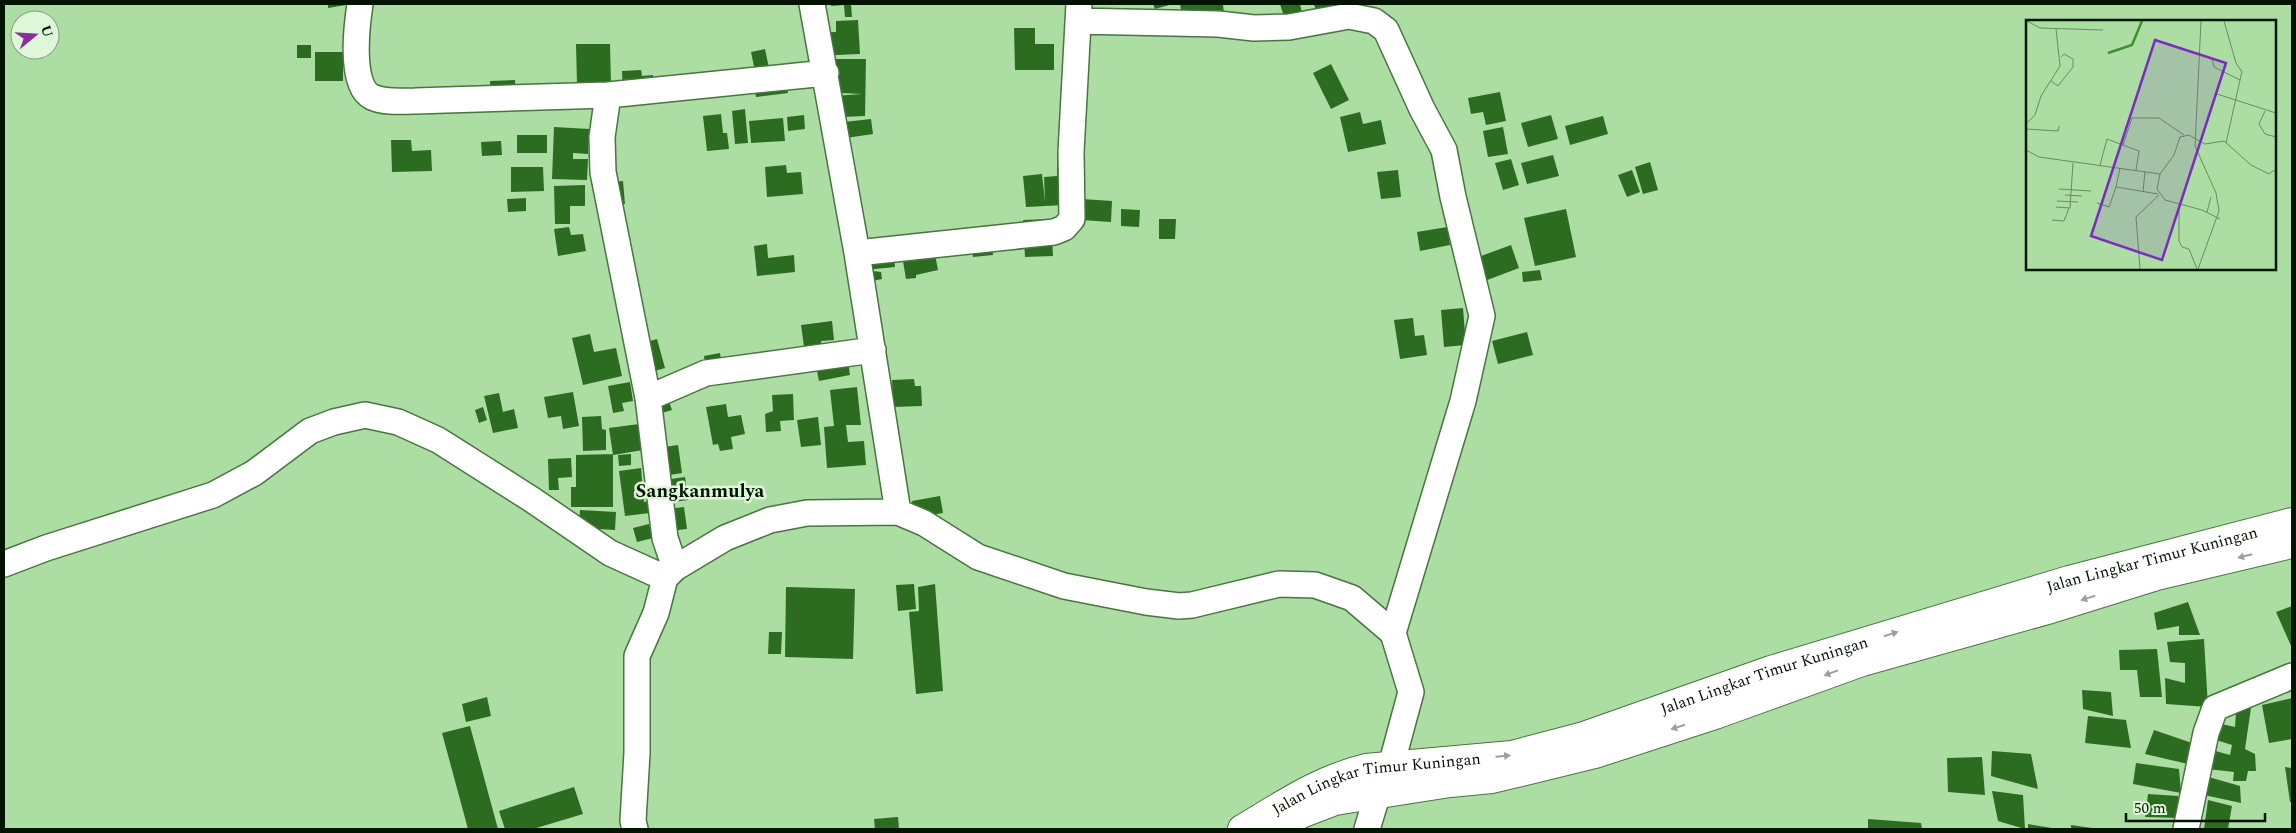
<svg xmlns="http://www.w3.org/2000/svg" width="2296" height="833" viewBox="0 0 2296 833" font-family="Spectral,serif">
	<style>
		.building { fill: #2c6c20 }
		.lines { fill: none; stroke-linecap: round; stroke-linejoin: round }
		.minor-casing { stroke: #487540; stroke-width: 28 }
		.major-casing { stroke: #487540; stroke-width: 30 }
		.minor { stroke: #fff; stroke-width: 25 }
		.major { stroke: #fff; stroke-width: 28 }
		.oneway { fill: #9aa19a }
		.labels { text-anchor: middle; stroke-width: 5; stroke-linejoin: round; paint-order: stroke }
		.street-label { font-size: 16px; fill: #031302; stroke: #def7d9 }
		.quarter-label { font-size: 19px; font-weight: bold; fill: #031302; stroke: #def7d9 }
		.inset-river { fill: none; stroke: #3d922e; stroke-width: 2.5 }
		.inset-road { fill: none; stroke: #688c63; stroke-width: 1 }
		.view { fill: #7b2cbf; fill-opacity: 0.15; stroke: #7b2cbf; stroke-width: 2.5 }
		.inset-edge { fill: none; stroke: #031302; stroke-width: 2.5 }
	</style>
	<rect width="100%" height="100%" fill="#acdda3"/>
	<!-- building -->
	<path class="building" d="M328,4H346V5L328,8Z
		M831,4H851L852,17H845L844,5L831,6Z
		M1153,4H1173L1155,9Z
		M1180,4H1223L1224,14L1183,20Z
		M1280,4H1300L1302,13L1285,20Z
		M1314,4H1340L1342,12L1318,18Z
		M858,20L860,54L814,56L813,33L836,32V21Z
		M1014,28H1035V44H1054V70H1015Z
		M576,44H610L611,84H577Z
		M297,45H311V58H297Z
		M765,49L770,73L756,76L751,52Z
		M315,52H343V81H315Z
		M819,59H866L865,116L842,117L833,96L862,94L819,92Z
		M1331,64L1349,100L1331,109L1313,73Z
		M641,70L642,76L653,75L654,89L623,91L622,71Z
		M515,80L516,94L491,96L490,81Z
		M786,80L788,93L756,97L754,85Z
		M1500,92L1506,121L1486,125L1483,112L1471,114L1468,98Z
		M745,109L748,143L735,144L732,111Z
		M1360,112L1363,124L1381,120L1386,144L1348,152L1340,117Z
		M721,114L723,133H727L729,149L707,151L703,116Z
		M804,115L805,129L788,131L787,117Z
		M1551,115L1558,139L1528,147L1521,123Z
		M1603,116L1608,134L1570,145L1565,126Z
		M783,118L785,141L751,143L749,121Z
		M871,119L873,134L846,138L844,122Z
		M554,127L589,129L588,154L573,153V159H588L587,180L552,179Z
		M1503,127L1508,154L1488,157L1483,131Z
		M517,135H547V153H517Z
		M391,140H411L412,151L431,150L432,171L392,172Z
		M501,141L502,155L482,156L481,142Z
		M1057,151H1065V205L1026,207L1023,176L1042,174L1045,202L1044,177L1057,176Z
		M1553,155L1559,176L1527,184L1521,163Z
		M1511,159L1519,185L1503,190L1495,163Z
		M1650,162L1658,190L1643,194L1635,167Z
		M786,165L787,173L801,172L803,194L767,197L765,167Z
		M511,167H543L544,191L511,192Z
		M1398,170L1401,197L1381,199L1377,172Z
		M1632,170L1640,192L1627,197L1618,175Z
		M623,181L625,204L611,205L609,182Z
		M585,185V206H570V224H555L554,186Z
		M526,198V211L508,212L507,199Z
		M1082,199L1112,201L1111,222L1081,220Z
		M1121,209L1140,210L1139,227L1121,226Z
		M1566,209L1576,257L1535,266L1524,218Z
		M1051,219L1053,256L1025,257L1023,220Z
		M1159,219H1176L1175,239H1159Z
		M990,225L993,255L973,257L969,228Z
		M569,227L571,235L583,234L586,251L558,256L554,229Z
		M1447,227L1450,245L1420,251L1417,232Z
		M767,244L768,258L794,255L795,272L757,276L754,246Z
		M1511,245L1519,268L1482,282L1473,259Z
		M934,249L938,270L916,275V278L906,279L902,255Z
		M894,253L895,267L865,270L864,256Z
		M865,270L881,272L882,279L867,282Z
		M1540,270L1542,280L1523,282L1522,272Z
		M1463,308L1466,345L1444,347L1441,310Z
		M1413,318L1415,336L1424,335L1427,355L1400,359L1394,320Z
		M832,321L834,340L821,341L823,352L805,354L801,325Z
		M1527,332L1533,355L1498,364L1492,341Z
		M590,334L594,352L616,348L622,376L583,385L572,338Z
		M657,339L665,368L648,373L640,344Z
		M720,353L722,366L706,370L704,356Z
		M847,355L850,375L819,381L815,361Z
		M914,379L915,386H921L922,406L893,407L892,380Z
		M630,382L633,401L622,403L624,411L613,413L608,386Z
		M857,387L861,425H846L848,442L864,441L866,465L827,468L824,427L834,426L830,390Z
		M573,392L579,426L563,429L561,416L548,418L544,397Z
		M499,393L503,412L514,409L518,428L493,433L484,396Z
		M793,394L794,420L780,421L781,431L766,432L765,414L773,411L772,395Z
		M667,396L672,410L655,415Z
		M726,404L728,417L741,415L745,434L731,437L733,449L720,451L718,444L713,445L706,407Z
		M483,407L487,420L479,423L475,410Z
		M601,416L602,429L606,430V450L583,451L582,417Z
		M818,417L821,445L801,447L797,420Z
		M639,424L643,450L613,455L609,428Z
		M678,445L682,473L663,476L658,448Z
		M613,454V507H571V487H576V455Z
		M631,454V465L619,466L618,455Z
		M571,458L572,477L558,478L559,490H549L548,459Z
		M641,468L644,502L649,501L650,513L625,516L619,471Z
		M685,477L688,500L666,503L664,480Z
		M940,496L943,513L915,518L912,501Z
		M684,507L687,529L669,531L668,509Z
		M580,510L616,512L615,530L579,528Z
		M649,524L653,538L637,542L633,528Z
		M914,584L916,609L898,611L896,585Z
		M935,584L943,691L916,694L909,612L919,611L918,587Z
		M786,587L855,589L853,659L785,657Z
		M2188,602L2200,635H2179V626L2157,630L2154,613Z
		M2292,606V648L2276,612Z
		M769,632H782L781,654H768Z
		M2204,639L2208,707L2166,704L2165,678L2185,683V663L2170,662L2167,642Z
		M2157,649L2162,697H2140L2137,670H2120L2119,650Z
		M2082,690L2111,692L2113,716L2083,709Z
		M487,697L491,716L466,722L462,704Z
		M2292,698V739L2269,743L2262,705Z
		M2237,699L2252,701L2245,749L2255,754L2256,771H2248L2246,781H2233L2234,772L2207,769L2208,749L2230,755L2232,745L2213,739L2217,723L2235,727Z
		M2088,716L2126,720L2131,748L2085,743Z
		M470,726L498,829H468L442,733Z
		M2154,730L2192,743L2188,764L2145,754Z
		M1992,751L2031,754L2038,789L1991,776Z
		M1982,757L1985,795L1948,792L1947,758Z
		M2136,763L2179,769L2181,793L2133,784Z
		M2285,767L2292,768V802H2290Z
		M2205,776L2240,786L2241,803L2204,795Z
		M574,787L583,814L533,829H505L499,811Z
		M1992,791L2023,795L2025,829L1998,821Z
		M2148,794L2178,796L2181,818L2145,817Z
		M2208,800L2232,806L2228,829H2204Z
		M898,817L899,829H875L874,819Z
		M1868,819L1921,823L1922,829H1868Z
		M2028,824L2052,828V829H2028Z
		M2071,825L2092,828V829H2071Z"/>
	<g class="lines">
		<!-- minor casing -->
		<g class="minor-casing">
			<path id="minor" d="M360,4C357,24 349,86 372,97C385,103 402,101 415,101L608,95
				M812,4L857,253L898,512L924,523L978,557L1064,586L1146,602L1179,606L1192,605L1279,584L1315,585L1352,598L1393,633L1411,692L1391,766L1378,793L1367,829
				M1078,21L1218,24L1254,28L1289,27L1349,16L1374,21L1386,30L1422,109L1444,150L1453,197L1482,316L1463,401L1393,633
				M857,253L1054,232L1064,228L1072,219L1071,152L1079,4
				M648,398L706,373L873,350
				M4,564L46,548L213,495L254,473L310,431L334,422L365,415L398,422L438,440L531,499L610,553L665,578
				M675,568L665,538L648,398L603,172L602,137L608,95L826,73
				M635,829L633,821L637,753V656L656,613L665,578L675,568L725,538L770,520L807,513L898,512
				M2186,829L2206,733L2215,708L2292,676"/>
		</g>
		<!-- major casing -->
		<g class="major-casing">
			<g id="major">
				<path d="M1276,828L1301,814L1335,801L1450,783L1492,779L1595,754L1715,715L1862,662L2051,609L2157,576L2292,544"/>
				<path id="s1" d="M1242,829C1284,804 1318,780 1366,768L1512,755L1584,736L1771,670L2069,580L2292,522"/>
			</g>
		</g>
		<!-- minor -->
		<use href="#minor" class="minor"/>
		<!-- major -->
		<use href="#major" class="major"/>
	</g>
	<!-- one-way arrows -->
	<defs><path id="oneway-solid" d="M-6-.8H1V-3.2L6.5 0L1 3.2V.8H-6Z" transform="scale(1.25)"/></defs>
	<g class="oneway">
		<use href="#oneway-solid" transform="translate(2245 556) rotate(166)"/>
		<use href="#oneway-solid" transform="translate(2088 598) rotate(163)"/>
		<use href="#oneway-solid" transform="translate(1891 634) rotate(-17)"/>
		<use href="#oneway-solid" transform="translate(1831 673) rotate(160)"/>
		<use href="#oneway-solid" transform="translate(1678 727) rotate(162)"/>
		<use href="#oneway-solid" transform="translate(1503 756) rotate(-5)"/>
	</g>
	<g class="labels">
		<!-- street labels -->
		<g class="street-label">
			<text dy="6" stroke="none"><textPath href="#s1" startOffset="955">Jalan Lingkar Timur Kuningan</textPath></text>
			<text dy="6" stroke="none"><textPath href="#s1" startOffset="550">Jalan Lingkar Timur Kuningan</textPath></text>
			<text dy="6" stroke="none"><textPath href="#s1" startOffset="145">Jalan Lingkar Timur Kuningan</textPath></text>
		</g>
		<!-- quarter labels -->
		<g class="quarter-label">
			<text x="700" y="497">Sangkanmulya</text>
		</g>
	</g>
	<!-- overview -->
	<g transform="translate(2026 20)">
		<rect width="250" height="250" fill="#acdda3"/>
		<path class="inset-river" d="M82,33L106,25L116,1"/>
		<path class="inset-road" d="M1,1L14,8L77,10M198,1L210,43L216,52L214,60M186,38L188,47L214,60L200,123M25,61L32,66L47,47V39L38,34L35,37M191,74L250,93M239,91L233,104L239,114L250,117M0,104L9,95L15,76L34,46L30,9M0,109L32,111L33,106M97,125L106,98H133L158,115M0,130L13,137L134,154L148,135L154,117L163,115L179,124L198,121L225,145L243,154L250,149M74,145L81,119L113,131L110,150M94,148L90,167L132,174M134,154L131,169L139,180L176,190L194,199M33,169L65,171M117,172L119,151M39,175L56,176M31,181L52,182M71,183L83,187L90,167M153,185V221L156,227L163,229L171,249M30,187L44,188L47,143M181,192L185,177M26,200L38,201L43,188M114,249L110,197L133,175M172,249L193,191L190,173L169,126L175,1"/>
		<path class="view" d="M129,20L200,43L136,240L65,216Z"/>
		<rect width="250" height="250" class="inset-edge"/>
	</g>
	<!-- border -->
	<rect width="2296" height="833" fill="none" stroke="#031302" stroke-width="10"/>
	<!-- north arrow -->
	<g transform="translate(35 35) rotate(72)"><circle r="24" fill="#def7d9" stroke="#869c83"/>
	<path d="M0-4L9 19L0 12L-9 19Z" fill="#8a2f9b"/>
	<text y="-8" font-size="14" font-weight="bold" text-anchor="middle" fill="#031302">U</text>
	</g>
	<!-- scale -->
	<path d="M2126 813v8h139v-8" fill="none" stroke="#031302" stroke-width="2.5"/>
	<text x="2134" y="813" font-size="15" fill="#031302" stroke="#def7d9" stroke-width="4" paint-order="stroke">50 m</text>
</svg>
